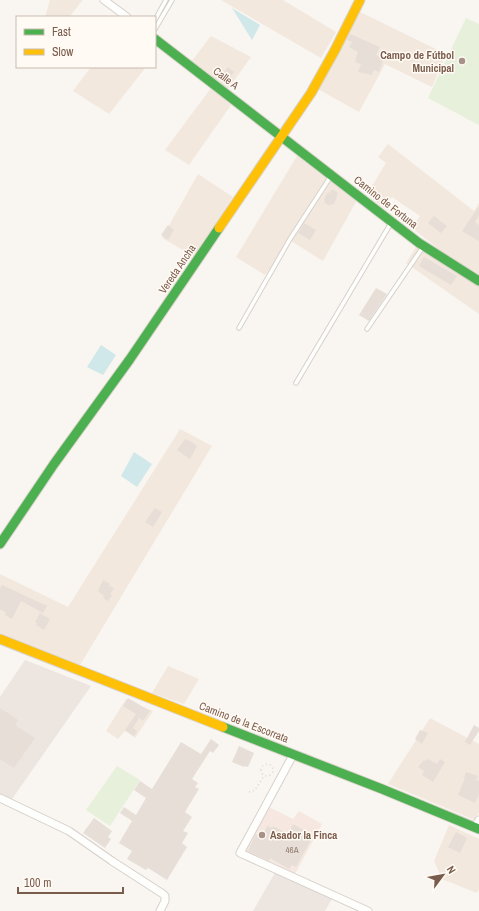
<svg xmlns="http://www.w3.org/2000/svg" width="479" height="911" viewBox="0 0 479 911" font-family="'Archivo Narrow',sans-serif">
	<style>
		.residential { fill: #f2e8de }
		.commercial { fill: #f6e8e1 }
		.industrial { fill: #ede5e0 }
		.green { fill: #e7f0db }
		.water { fill: #d0e8ea }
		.building { fill: #e6ded7 }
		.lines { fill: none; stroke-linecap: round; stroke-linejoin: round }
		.lane-casing { stroke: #d7d1cb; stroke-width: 5.5 }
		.street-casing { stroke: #d7d1cb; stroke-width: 9 }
		.fast-casing { stroke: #d9d2cb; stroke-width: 11 }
		.slow-casing { stroke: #d9d2cb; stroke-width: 11 }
		.path { stroke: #dcd5d0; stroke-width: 1.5; stroke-dasharray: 1 3; stroke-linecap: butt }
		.lane { stroke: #fefefd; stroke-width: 3.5 }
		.street { stroke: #fefefd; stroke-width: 7 }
		.fast { stroke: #4caf50; stroke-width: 9 }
		.slow { stroke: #ffc107; stroke-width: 9 }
		.poi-dot { fill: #a69286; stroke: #fffaf3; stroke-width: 1.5 }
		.labels { text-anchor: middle; stroke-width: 3; stroke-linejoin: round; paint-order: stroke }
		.number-label { font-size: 9px; fill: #977e72 }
		.poi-label { font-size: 11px; font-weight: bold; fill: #7a5c4d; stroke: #fffaf3; text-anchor: end }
		.street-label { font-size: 11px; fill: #7a5c4d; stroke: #fffaf3 }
	</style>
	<rect width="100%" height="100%" fill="#f9f5f0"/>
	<!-- residential -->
	<path class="residential" d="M50,0H83L69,17H45Z
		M221,0H283L336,32L321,58Z
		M360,12L446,54L432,87L385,64L359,112L318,89Z
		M211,36L251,57L228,89L191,62Z
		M91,67H146L109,114L73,91Z
		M211,88L231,105L189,165L165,150Z
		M388,144L474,211L479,203V274L444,253L412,228L420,216L392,197L384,208L367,194L386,163L378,157Z
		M297,156L357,200L323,261L291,241L265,275L236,257Z
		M198,174L233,197L195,257L162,238Z
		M417,246L479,284V314L406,263Z
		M180,429L212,446L80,665L0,634V574L68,607Z
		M168,666L199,679L184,704L152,693Z
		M126,699L153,711L135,738L125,731L118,739L106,731Z
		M430,718L479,744V812L475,820L388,784Z
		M449,825L479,839V889L477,893L442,879L434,861Z"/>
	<!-- commercial -->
	<path class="commercial" d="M269,807L293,819L299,811L322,824L295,874L272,862L269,863L245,852Z"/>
	<!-- industrial -->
	<path class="industrial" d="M25,660L91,686L12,799L0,794V697Z
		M276,871L333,897L325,911H253Z"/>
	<!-- green -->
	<path class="green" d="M466,18L479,24V125L428,98Z
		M117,766L140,780L110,826L86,810Z"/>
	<!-- water -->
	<path class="water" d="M232,8L260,25L252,40Z
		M101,345L116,355L103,375L87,367Z
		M134,452L152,464L137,487L121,476Z"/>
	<!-- building -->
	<path class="building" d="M350,34L380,47L376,55L384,58L379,72L374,70L372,75L358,72L361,64L355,62L358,52L349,47L352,42L347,40Z
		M228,67L234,72L227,82L220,77Z
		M332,189L338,193L336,197L337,198L333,205L331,204L330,206L324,202L325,200L324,199L328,192L330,193Z
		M479,206V215L475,222L479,225V241L462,231Z
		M434,216L447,226L441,233L428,223Z
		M304,223L316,230L310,240L298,233Z
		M168,225L174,230L168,240L161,235Z
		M424,257L457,276L451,285L419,266Z
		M376,288L387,294L369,321L359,315Z
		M185,439L188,441L189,440L197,446L190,459L177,450Z
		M155,508L162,512L153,527L145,522Z
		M103,580L110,584L109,586L114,588L110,594L112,595L108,601L103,598L104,596L98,591Z
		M2,585L47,606L43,613L21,601L12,619L5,615L6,612L0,609V588Z
		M40,613L50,619L44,630L36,625L37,623L35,622Z
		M128,698L150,711L143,721L139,718L133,728L137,731L134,736L125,730L136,714L123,706Z
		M0,708L18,720L15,725L35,738L14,768L0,759Z
		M474,725L479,728V731L470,745L465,742Z
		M420,730L428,733L422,744L415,739Z
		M211,739L219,745L213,753L210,751L192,779L198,783L195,787L199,789L185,812L192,817L183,831L188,833L182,843L187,847L167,880L148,868L146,870L127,859L132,851L119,843L132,821L120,813L124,807L136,815L146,798L134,790L140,781L152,789L181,742L201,754Z
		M239,746L254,753L248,767L245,766L244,767L232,762Z
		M428,759L437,764L440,759L445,762L433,782L422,775L424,771L418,767L424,760L426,761Z
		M466,772L478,776L476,780L479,781V794L475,803L458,795L465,778H464Z
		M94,818L112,831L108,837L111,839L105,848L83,833Z
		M293,824L309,833L307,837L311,840L296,867L292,865L289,869L270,858L269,861L248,851L256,834L259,835L261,831L264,833L267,826L272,828L273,826L288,834Z
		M456,832L467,838L460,853L448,847Z"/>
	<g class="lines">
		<!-- lane casing -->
		<g class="lane-casing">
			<path id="lane" d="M155,20L166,0
				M155,29L172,0
				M239,328L290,239L331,176
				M367,329L423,247
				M296,383L391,223"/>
		</g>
		<!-- street casing -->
		<g class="street-casing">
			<path id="street" d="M104,0L127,17
				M293,755L240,853L368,911
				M0,798L69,831L112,861L163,894L165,896V901L160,911
				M475,827L479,820"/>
		</g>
		<!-- fast casing -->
		<g class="fast-casing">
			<path id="fast" d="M155,39L419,243L479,281
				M0,544L54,464L130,359L219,228
				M223,727L382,789L479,829"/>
		</g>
		<!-- slow casing -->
		<g class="slow-casing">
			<path id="slow" d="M219,228L311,93L335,50L360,0
				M0,639L223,727"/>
		</g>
		<!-- path -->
		<path class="path" d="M261 770a6 6 0 1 1 12 0a6 6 0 1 1-12 0Z
			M249,792L255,790L264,776"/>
		<!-- lane -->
		<use href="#lane" class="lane"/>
		<!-- street -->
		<use href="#street" class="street"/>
		<!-- fast -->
		<use href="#fast" class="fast"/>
		<!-- slow -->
		<use href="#slow" class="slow"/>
	</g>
	<!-- markers -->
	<g class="poi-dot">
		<circle cx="462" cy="61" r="4"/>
		<circle cx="262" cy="835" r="4"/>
	</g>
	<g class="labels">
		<!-- number labels -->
		<g class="number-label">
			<text x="292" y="853">46A</text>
		</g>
		<!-- poi labels -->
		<g class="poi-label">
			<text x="454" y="59">Campo de Fútbol<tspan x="454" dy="13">Municipal</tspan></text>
			<text x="270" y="839" text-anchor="start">Asador la Finca</text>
		</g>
		<!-- street labels -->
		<g class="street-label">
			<text transform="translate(226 78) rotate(37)" y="4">Calle A</text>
			<text transform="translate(386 202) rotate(38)" y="4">Camino de Fortuna</text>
			<text transform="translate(177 269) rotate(-56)" y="4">Vereda Ancha</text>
			<text transform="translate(244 722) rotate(21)" y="4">Camino de la Escorrata</text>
		</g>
	</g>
	<!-- legend -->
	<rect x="16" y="16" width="140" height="52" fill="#fffaf3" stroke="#cabbb1"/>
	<rect x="24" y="29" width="20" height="6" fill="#4caf50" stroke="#cabbb1"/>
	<text x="52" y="36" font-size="12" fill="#7a5c4d">Fast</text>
	<rect x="24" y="49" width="20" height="6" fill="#ffc107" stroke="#cabbb1"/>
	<text x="52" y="56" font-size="12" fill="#7a5c4d">Slow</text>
	<!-- north arrow -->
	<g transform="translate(443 875) rotate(58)" stroke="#fffaf3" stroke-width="3" paint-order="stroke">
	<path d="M0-3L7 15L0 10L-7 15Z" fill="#7a5c4d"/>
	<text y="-6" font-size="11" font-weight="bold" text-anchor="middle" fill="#7a5c4d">N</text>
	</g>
	<!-- scale -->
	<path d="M18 887v6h105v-6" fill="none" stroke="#7a5c4d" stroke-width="2"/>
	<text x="24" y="887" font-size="12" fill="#7a5c4d" stroke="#fffaf3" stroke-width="3" paint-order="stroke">100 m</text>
</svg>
